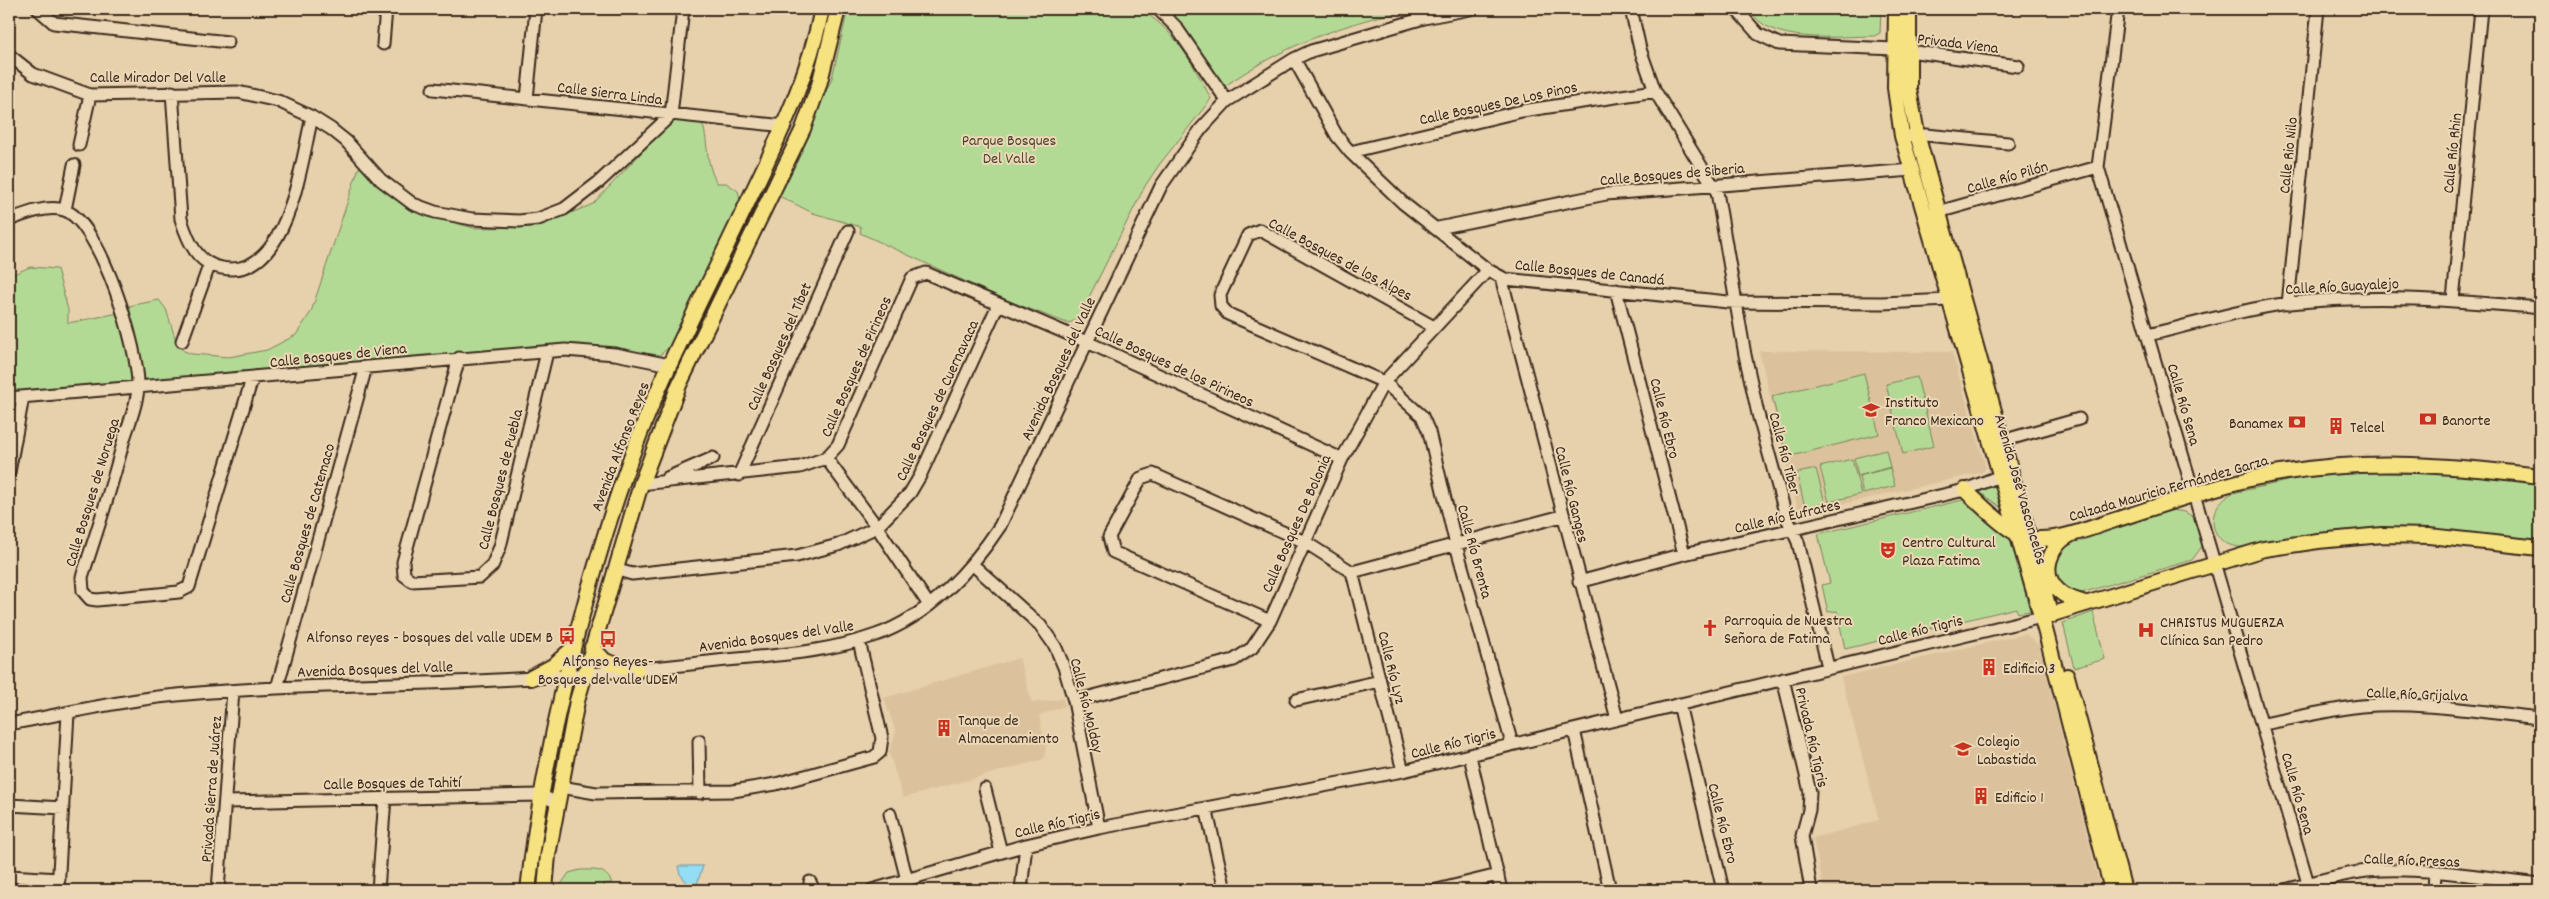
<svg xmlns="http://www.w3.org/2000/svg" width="2549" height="899" viewBox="0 0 2549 899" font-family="Dekko,sans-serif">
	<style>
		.built { fill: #dbc29c }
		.green { fill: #b3da95; stroke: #77825a }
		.water { fill: #93ddf5; stroke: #70959f }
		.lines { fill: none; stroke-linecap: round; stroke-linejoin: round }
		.stream { stroke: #70959f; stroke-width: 3 }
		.minor-casing { stroke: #3b2a1e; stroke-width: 15 }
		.major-casing { stroke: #3b2a1e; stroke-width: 18 }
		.minor { stroke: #ecd8b6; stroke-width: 11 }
		.major { stroke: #f7e281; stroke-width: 14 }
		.labels { text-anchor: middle; stroke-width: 4; stroke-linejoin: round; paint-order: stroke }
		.street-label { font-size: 16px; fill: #3b2a1e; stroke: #ecd8b6 }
		.park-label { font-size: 16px; fill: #4d4430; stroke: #ecd8b6 }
		.poi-label { font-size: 16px; fill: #3b2a1e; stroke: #ecd8b6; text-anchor: start }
	</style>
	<rect width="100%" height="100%" fill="#e7d0ac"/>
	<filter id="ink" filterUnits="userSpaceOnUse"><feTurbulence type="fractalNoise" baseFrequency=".02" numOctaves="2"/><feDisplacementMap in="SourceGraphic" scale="10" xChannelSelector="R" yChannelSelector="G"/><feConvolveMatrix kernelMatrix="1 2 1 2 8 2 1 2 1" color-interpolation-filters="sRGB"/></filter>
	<g filter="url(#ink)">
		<!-- built -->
		<path class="built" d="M1759,351L1952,352L1986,468L1983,472L1799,514Z
			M2025,634L2039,645L2101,890H1824L1813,838L1879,820L1841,677Z
			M1019,658L1032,703L1063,699L1065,706L1039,715L1046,748L1044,759L903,798L889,752L896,732L884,698Z"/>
		<!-- green -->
		<path class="green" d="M848,9H1138C1173,26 1194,65 1211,99L1159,165L1145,186L1080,315L1072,322L1067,323L1006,300L860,233L861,227L813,213L779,196L832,78Z
			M1161,9H1410C1398,13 1385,15 1373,18C1320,33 1270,54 1225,86L1220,87Z
			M1750,9H1881L1880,33L1874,36C1840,36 1767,46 1750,9Z
			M675,117H699C710,134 703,160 717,183H726L738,191L740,200L669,347L660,355L573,346L143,382L129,306L159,300L166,309L177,344L184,351L192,354L229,357L267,350L296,335L311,312L359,167L400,201L437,218L474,228L537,227L593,204Z
			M30,267L57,269L68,310V323L124,312L138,388L9,402V276Z
			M1864,373L1879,434L1787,457L1772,396Z
			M1917,377L1934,446L1903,454L1886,384Z
			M1886,450L1890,467L1858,476L1854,458Z
			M1852,459L1861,494L1829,502L1820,467Z
			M1890,468L1895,486L1863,494L1859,476Z
			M1816,469L1825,503L1805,508L1797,473Z
			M2364,472L2464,475L2540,484V541L2454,531L2400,528L2338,531L2241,547C2208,546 2203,507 2233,493L2300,478Z
			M1996,485L2003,509L1978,491Z
			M1963,500L2009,531L2030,611L2018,613L2016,608L1845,649L1837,611L1828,612L1822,585L1830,583L1818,534Z
			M2172,510L2185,512L2198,520L2203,545L2192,560L2078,594L2072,593L2056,582L2053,558L2070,539Z
			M2093,612L2105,659L2074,668L2063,623Z
			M580,870C595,870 605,868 612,883L604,884V890H557L569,873Z"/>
		<!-- water -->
		<path class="water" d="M678,866H703L695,890H689L690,886L680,874Z"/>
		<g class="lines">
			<!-- stream -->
			<path class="stream" d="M583,653L596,613"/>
			<!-- minor casing -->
			<g class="minor-casing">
				<path id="minor" d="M38,9L54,23L228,42
					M1158,9L1176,27L1227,101
					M1631,9L1640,49L1655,91L1717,192L1745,355L1758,414L1786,516L1798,542L1828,667
					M1736,9L1758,34L1779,44L1894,49L2018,66
					M2118,9L2098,167L2310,890
					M383,44L386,9
					M9,55L33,74L90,95L238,92L278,101L312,117L331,129L346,141L381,180L413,204L435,212L472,219L519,221L538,219L564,209L599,182L671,115L683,9
					M1294,59L1337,136L1350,152L1403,203L1488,270L1505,279L1728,302L1882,303L1950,300
					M433,89L785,126
					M172,92L181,219C188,241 197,264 222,268C288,281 301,162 312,117
					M527,99L536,9
					M1902,136L1926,135L2008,143
					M79,145L90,95
					M1350,152L1522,111L1655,91
					M65,210L74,165
					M1931,214L2098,167
					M9,220C25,214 47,205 64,210C100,221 140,352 138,388C137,405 129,423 124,439C112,486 97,532 82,577L83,591L90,599L97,600L179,592L189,587L252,379
					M1438,228L1606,194L1912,170
					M1501,277L1617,719
					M1616,290L1684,554
					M2453,300L2481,9
					M2288,304L2318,9
					M1434,327L1260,230L1248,235L1220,295L1221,306L1228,314L1384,382L1422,416L1429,432L1456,545L1512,744
					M2148,335C2195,324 2242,309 2290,303C2377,294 2453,300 2540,308
					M182,341L209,266
					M459,358L403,562L404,575L412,581L480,577L492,566L500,547L547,352
					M9,398L565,350L615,354L670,365
					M1995,443L2079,419
					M826,458L877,527L929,605
					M9,472L23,397
					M739,475L848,231
					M667,478L713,458
					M641,484L800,467L826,458L838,445L912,278L926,273L1087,342L1342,459
					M972,564L1040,625L1055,646L1064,667L1074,701L1099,828
					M614,569L632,574L797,556L838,545L877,527L910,493L920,476L998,305
					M1352,572L1562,516
					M1352,572L1403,771
					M1579,582L1684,554L1965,490L2000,476
					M1270,621L1113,552L1109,537L1141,478L1153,474L1305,542L1352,572
					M1783,679L1810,792L1809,810L1802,836L1811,890
					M277,688L366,367
					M1296,700L1380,681
					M1074,701L1234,660L1252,648L1270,621L1342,459L1384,382L1488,270
					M1679,704L1723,890
					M9,724C58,715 108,703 158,697C264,685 371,686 477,681C548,678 619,672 691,664C751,656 818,656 876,635C928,617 971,570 1000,526L1161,186L1201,129L1227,101L1294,59L1311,51L1424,18L1470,9
					M2263,724C2295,718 2328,710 2361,706C2420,701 2482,712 2540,718
					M1574,730L1610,890
					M699,741L700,793
					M1470,756L1501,890
					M561,787L596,793L733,791L776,784L874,757L880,752L882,738L859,641
					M985,789L1001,852
					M225,802L540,795L558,803
					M9,805L63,808
					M1206,808L1225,890
					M890,814L907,880
					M9,876L59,879
					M810,882L814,890
					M58,890L68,713
					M218,890L233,691
					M378,890L385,798
					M872,890L1026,845L1099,828L1403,771L2042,617
					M1021,890L1026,845
					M1437,890L1498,875
					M2285,890C2312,883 2339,874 2367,871C2424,866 2484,878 2540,884
					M2434,890L2435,873"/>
			</g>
			<!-- major casing -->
			<g class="major-casing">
				<path id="major" d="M1896,9L1895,88L1902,136L2046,633L2112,890
					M1909,9V89L1917,134L2051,616
					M1965,490C1978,502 2010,535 2028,538C2055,543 2087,529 2112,521C2159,506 2206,489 2254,478C2350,457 2444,464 2540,476
					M2070,535C2050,545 2039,574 2059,591C2066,598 2076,600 2085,603
					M2043,617L2264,549L2318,541L2382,535L2429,536L2540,548
					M592,647L605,661L637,671
					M2067,676L2124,890
					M531,678L553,666L572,649
					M528,890C539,790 560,693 587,596C608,522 631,449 663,379C692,316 723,255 752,193C781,133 809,74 822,9
					M545,890L548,855L577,701L641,484L679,385L803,129L819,85L838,9"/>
			</g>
			<!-- minor -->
			<use href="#minor" class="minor"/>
			<!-- major -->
			<use href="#major" class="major"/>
		</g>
	</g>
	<!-- icons -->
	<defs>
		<g id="school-bare" transform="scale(1.35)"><path d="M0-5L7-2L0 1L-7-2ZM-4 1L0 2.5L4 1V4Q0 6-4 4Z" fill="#c8321e" stroke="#ecd8b6" stroke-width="2.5" paint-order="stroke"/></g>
		<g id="bank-bare" transform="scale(1.35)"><path d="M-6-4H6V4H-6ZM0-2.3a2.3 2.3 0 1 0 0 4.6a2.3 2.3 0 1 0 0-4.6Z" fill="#c8321e" stroke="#ecd8b6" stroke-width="2.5" paint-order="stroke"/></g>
		<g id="building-bare" transform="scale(1.35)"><path d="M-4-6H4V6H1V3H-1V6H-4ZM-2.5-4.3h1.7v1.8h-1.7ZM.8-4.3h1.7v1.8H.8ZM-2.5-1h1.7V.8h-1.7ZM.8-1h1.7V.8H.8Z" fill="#c8321e" stroke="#ecd8b6" stroke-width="2.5" paint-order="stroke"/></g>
		<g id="theatre-bare" transform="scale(1.35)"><path d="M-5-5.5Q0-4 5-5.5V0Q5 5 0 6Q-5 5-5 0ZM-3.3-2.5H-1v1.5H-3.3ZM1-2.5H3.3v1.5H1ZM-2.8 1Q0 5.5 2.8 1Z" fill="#c8321e" stroke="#ecd8b6" stroke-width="2.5" paint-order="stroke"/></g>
		<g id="church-bare" transform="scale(1.35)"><path d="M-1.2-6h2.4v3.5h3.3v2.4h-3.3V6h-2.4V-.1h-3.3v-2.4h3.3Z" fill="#c8321e" stroke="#ecd8b6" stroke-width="2.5" paint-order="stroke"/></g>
		<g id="hospital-bare" transform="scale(1.35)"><path d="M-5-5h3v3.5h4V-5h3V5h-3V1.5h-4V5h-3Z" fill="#c8321e" stroke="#ecd8b6" stroke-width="2.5" paint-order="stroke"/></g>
		<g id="bus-bare" transform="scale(1.35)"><path d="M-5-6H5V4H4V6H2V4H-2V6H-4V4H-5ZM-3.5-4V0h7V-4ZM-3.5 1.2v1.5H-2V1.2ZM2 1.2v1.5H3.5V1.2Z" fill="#c8321e" stroke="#ecd8b6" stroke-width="2.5" paint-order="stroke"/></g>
	</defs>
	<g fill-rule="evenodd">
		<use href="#school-bare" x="1871" y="410"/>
		<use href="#bank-bare" x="2428" y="419"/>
		<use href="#bank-bare" x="2297" y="422"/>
		<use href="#building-bare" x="2336" y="426"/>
		<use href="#theatre-bare" x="1888" y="550"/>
		<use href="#church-bare" x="1710" y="628"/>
		<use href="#hospital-bare" x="2146" y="630"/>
		<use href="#bus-bare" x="567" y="636"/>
		<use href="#bus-bare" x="608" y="639"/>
		<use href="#building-bare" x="1989" y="667"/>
		<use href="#building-bare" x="944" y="728"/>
		<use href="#school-bare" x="1963" y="749"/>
		<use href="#building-bare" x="1981" y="796"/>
	</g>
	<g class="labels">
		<!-- street labels -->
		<g class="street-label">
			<text transform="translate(1958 42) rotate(7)" y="6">Privada Viena</text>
			<text x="158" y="82">Calle Mirador Del Valle</text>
			<text transform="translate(610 92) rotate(7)" y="6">Calle Sierra Linda</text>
			<text transform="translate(1498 102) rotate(-12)" y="6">Calle Bosques De Los Pinos</text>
			<text transform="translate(2451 153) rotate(-84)" y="6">Calle Río Rhin</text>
			<text transform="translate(2287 155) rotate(-84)" y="6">Calle Rio Nilo</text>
			<text transform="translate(1672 173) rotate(-5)" y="6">Calle Bosques de Siberia</text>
			<text transform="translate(2007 176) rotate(-16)" y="6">Calle Río Pilón</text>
			<text transform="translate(1341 258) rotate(28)" y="6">Calle Bosques de los Alpes</text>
			<text transform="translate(1590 271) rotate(6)" y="6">Calle Bosques de Canadá</text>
			<text transform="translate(2342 285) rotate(-3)" y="6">Calle Río Guayalejo</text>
			<text transform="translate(778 346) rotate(-66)" y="6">Calle Bosques del Tíbet</text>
			<text transform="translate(338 354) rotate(-6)" y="6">Calle Bosques de Viena</text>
			<text transform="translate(1175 365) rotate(25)" y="6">Calle Bosques de los Pirineos</text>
			<text transform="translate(855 366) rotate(-66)" y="6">Calle Bosques de Pirineos</text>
			<text transform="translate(1057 368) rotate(-65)" y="6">Avenida Bosques del Valle</text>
			<text transform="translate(936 400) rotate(-65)" y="6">Calle Bosques de Cuernavaca</text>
			<text transform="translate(2185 404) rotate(74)" y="6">Calle Río Sena</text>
			<text transform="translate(1666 418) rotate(76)" y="6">Calle Río Ebro</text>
			<text transform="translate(619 446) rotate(-69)" y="6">Avenida Alfonso Reyes</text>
			<text transform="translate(1786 453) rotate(75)" y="6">Calle Río Tiber</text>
			<text transform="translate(499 479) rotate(-76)" y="6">Calle Bosques de Puebla</text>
			<text transform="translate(2168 487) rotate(-16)" y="6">Calzada Mauricio Fernández Garza</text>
			<text transform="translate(2022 489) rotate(74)" y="6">Avenida José Vasconcelos</text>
			<text transform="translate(91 492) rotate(-73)" y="6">Calle Bosques de Noruega</text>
			<text transform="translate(1573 494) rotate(76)" y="6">Calle Río Ganges</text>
			<text transform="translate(1787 515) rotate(-13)" y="6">Calle Río Éufrates</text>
			<text transform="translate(306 523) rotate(-74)" y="6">Calle Bosques de Catemaco</text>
			<text transform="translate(1295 523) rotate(-66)" y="6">Calle Bosques De Bolonia</text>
			<text transform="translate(1476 551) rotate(75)" y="6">Calle Río Brenta</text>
			<text transform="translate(1920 629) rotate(-14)" y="6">Calle Río Tigris</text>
			<text transform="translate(776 635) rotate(-8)" y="6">Avenida Bosques del Valle</text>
			<text transform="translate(1393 667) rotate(76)" y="6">Calle Río Lyz</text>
			<text transform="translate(375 668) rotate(-2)" y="6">Avenida Bosques del Valle</text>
			<text transform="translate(2417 693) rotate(2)" y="6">Calle Río Grijalva</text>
			<text transform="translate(1088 705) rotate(76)" y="6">Calle Río Molday</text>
			<text transform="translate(1813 737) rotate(77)" y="6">Privada Río Tigris</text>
			<text transform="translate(1453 742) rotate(-14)" y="6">Calle Río Tigris</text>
			<text transform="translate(392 782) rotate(-1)" y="6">Calle Bosques de Tahití</text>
			<text transform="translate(210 789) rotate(-86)" y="6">Privada Sierra de Juárez</text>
			<text transform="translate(2299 793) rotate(74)" y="6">Calle Río Sena</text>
			<text transform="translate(1057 822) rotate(-13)" y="6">Calle Río Tigris</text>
			<text transform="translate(1724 823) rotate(76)" y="6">Calle Río Ebro</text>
			<text transform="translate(2412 859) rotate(2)" y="6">Calle Río Presas</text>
		</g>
		<!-- park labels -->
		<g class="park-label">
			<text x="1009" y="145">Parque Bosques<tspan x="1009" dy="18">Del Valle</tspan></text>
		</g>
		<!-- poi labels -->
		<g class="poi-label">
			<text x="1885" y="407">Instituto<tspan x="1885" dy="18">Franco Mexicano</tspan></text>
			<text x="2442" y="425">Banorte</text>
			<text x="2283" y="428" text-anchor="end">Banamex</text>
			<text x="2350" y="432">Telcel</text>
			<text x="1902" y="547">Centro Cultural<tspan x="1902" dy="18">Plaza Fatima</tspan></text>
			<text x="1724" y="625">Parroquia de Nuestra<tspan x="1724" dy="18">Señora de Fatima</tspan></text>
			<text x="2160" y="627">CHRISTUS MUGUERZA<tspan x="2160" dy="18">Clínica San Pedro</tspan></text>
			<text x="553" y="642" text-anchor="end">Alfonso reyes - bosques del valle UDEM B</text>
			<text x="608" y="666" text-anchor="middle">Alfonso Reyes-<tspan x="608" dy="18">Bosques del valle UDEM</tspan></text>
			<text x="2003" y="673">Edificio 3</text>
			<text x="958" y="725">Tanque de<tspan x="958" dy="18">Almacenamiento</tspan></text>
			<text x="1977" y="746">Colegio<tspan x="1977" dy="18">Labastida</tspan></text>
			<text x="1995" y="802">Edificio 1</text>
		</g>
	</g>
	<!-- margin -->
	<rect width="2549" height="899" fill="none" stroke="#ecd8b6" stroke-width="30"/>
	<rect x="15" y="15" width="2519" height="869" fill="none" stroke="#3b2a1e" stroke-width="2" filter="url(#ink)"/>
</svg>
